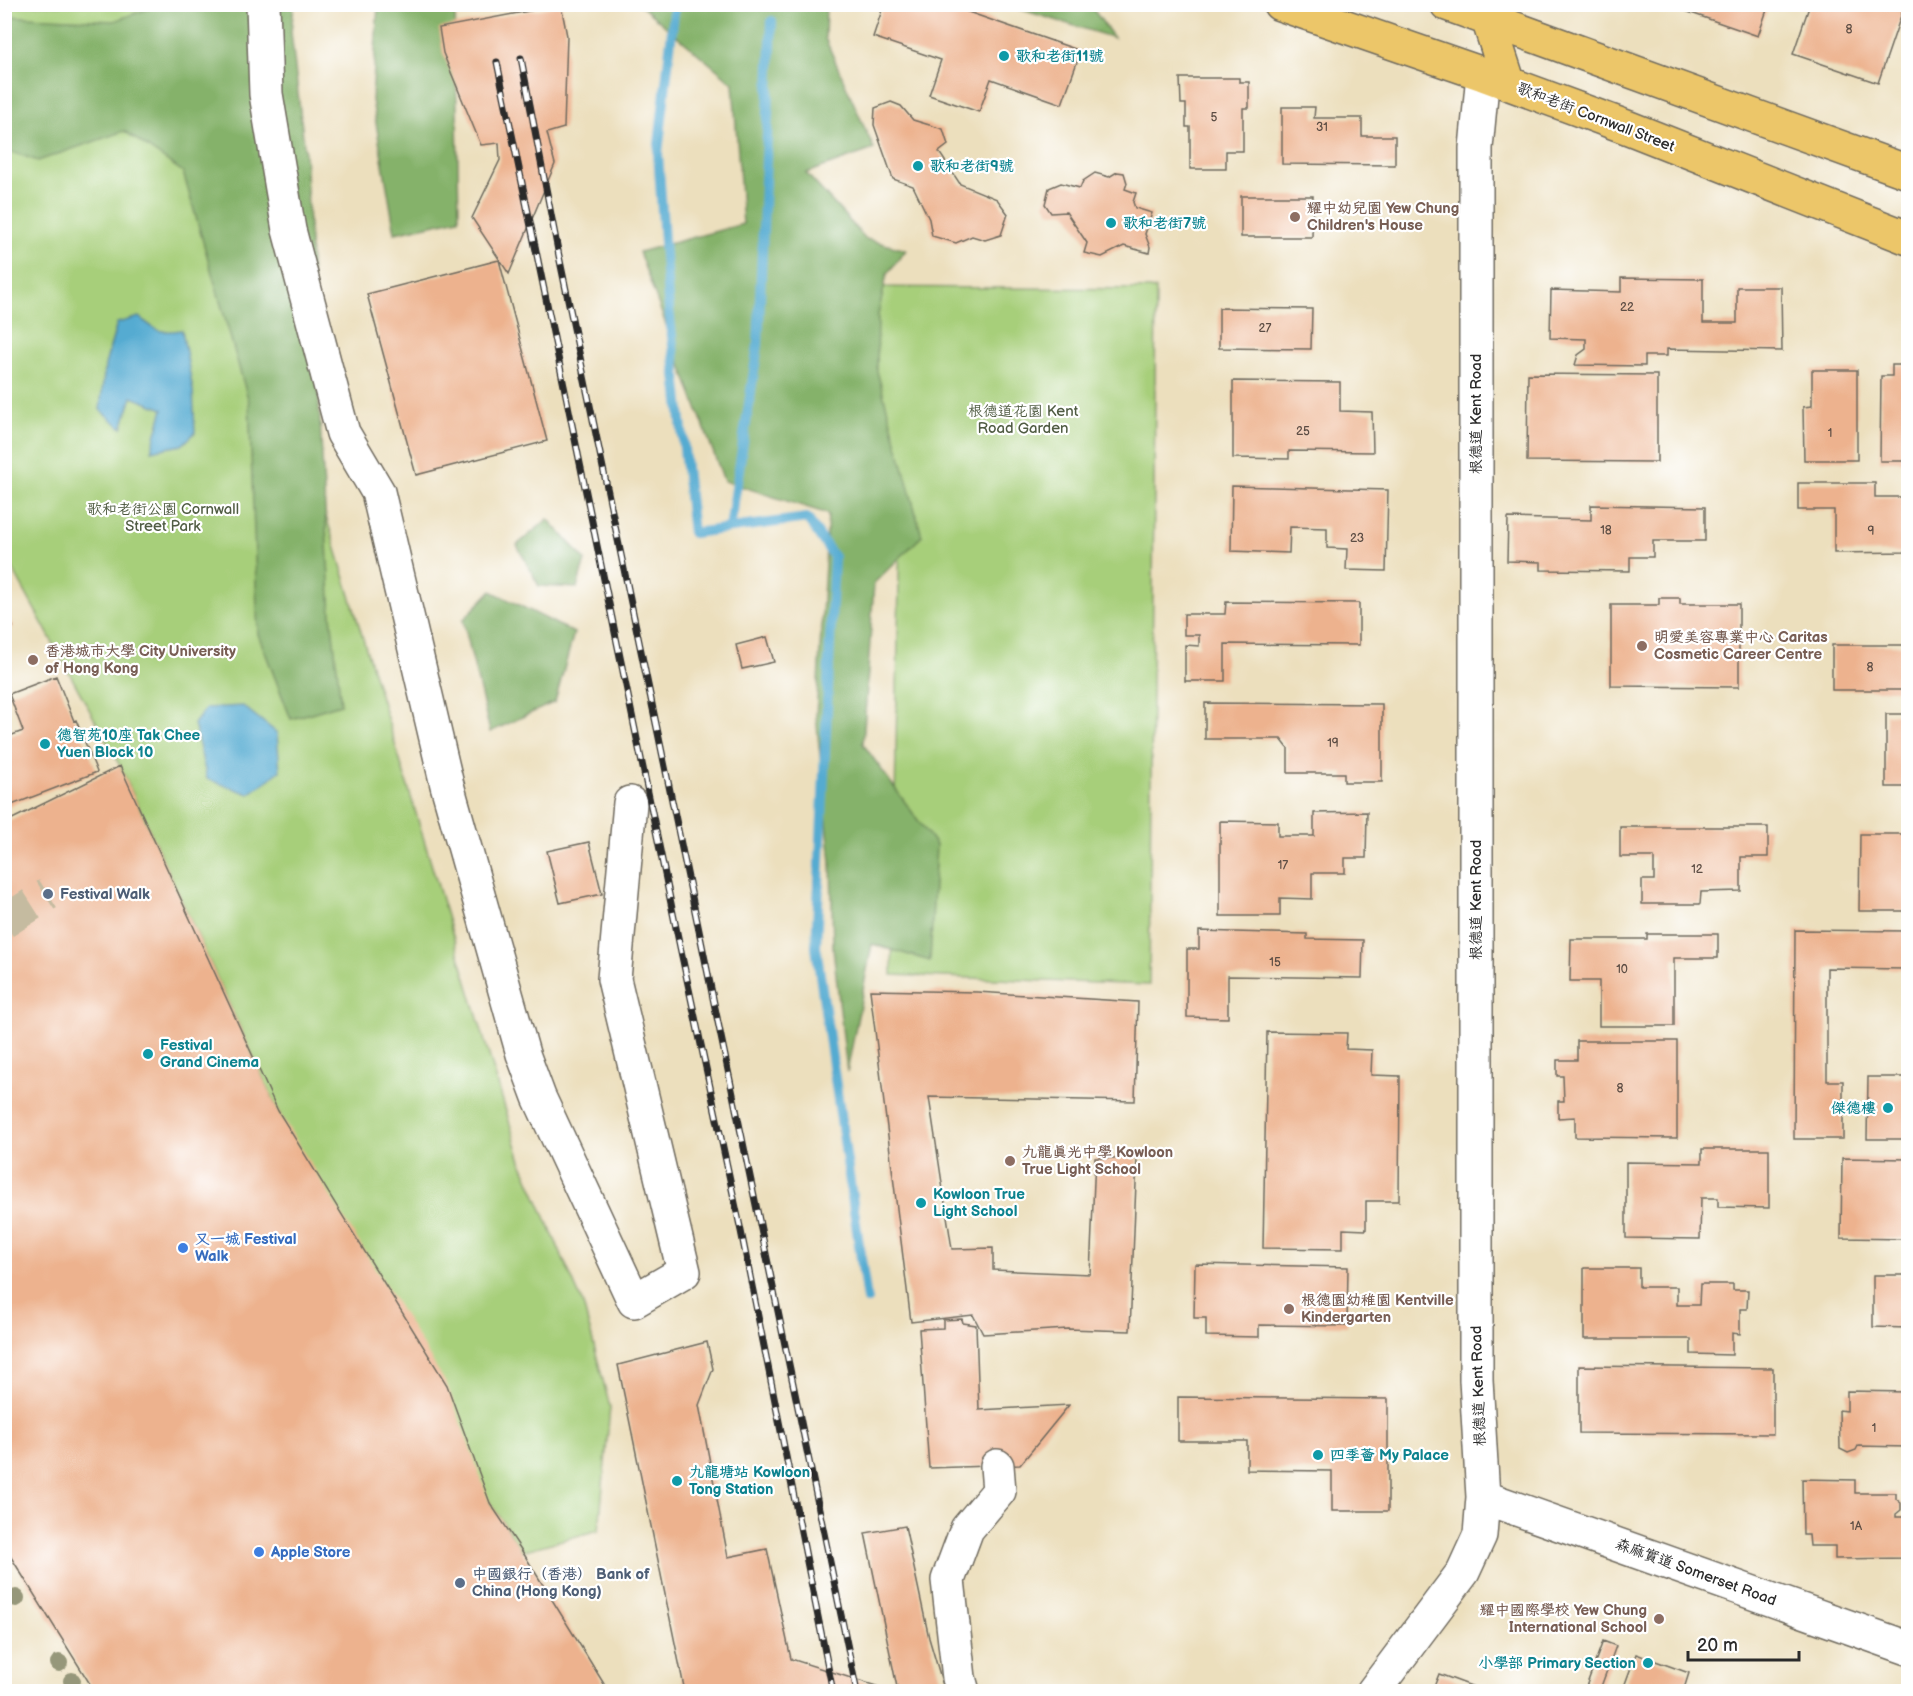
<svg xmlns="http://www.w3.org/2000/svg" width="1913" height="1696" viewBox="0 0 1913 1696" font-family="'Balsamiq Sans','LXGW WenKai TC',sans-serif">
	<style>
		.green { fill: #a7cf7a; stroke: #697d52; stroke-width: 1.5 }
		.forest { fill: #85b26a; stroke: #586e4a; stroke-width: 1.5 }
		.water { fill: #54abd1; stroke: #406b7e; stroke-width: 1.5 }
		.lines { fill: none; stroke-linecap: round; stroke-linejoin: round }
		.stream { stroke: #54abd1; stroke-width: 10 }
		.building { fill: #edb28e }
		.minor-tunnel { stroke: #c5bba0; stroke-width: 33; stroke-dasharray: 33 16; stroke-linecap: butt }
		.minor-casing { stroke: #6f6a5e; stroke-width: 36 }
		.major-casing { stroke: #6f6a5e; stroke-width: 36 }
		.minor { stroke: #fff; stroke-width: 33 }
		.major { stroke: #ecc669; stroke-width: 33 }
		.rail-casing { stroke: #2b2b2b; stroke-width: 7 }
		.rail { stroke: #fff; stroke-width: 4.5; stroke-dasharray: 14; stroke-linecap: butt }
		.tree { fill: #96977a }
		.culture-dot { fill: #0f9aa8; stroke: #fff; stroke-width: 2 }
		.education-dot { fill: #8d6e63; stroke: #fff; stroke-width: 2 }
		.service-dot { fill: #5c6f8a; stroke: #fff; stroke-width: 2 }
		.shop-dot { fill: #3f7fe0; stroke: #fff; stroke-width: 2 }
		.labels { text-anchor: middle; stroke-width: 4.5; stroke-linejoin: round; paint-order: stroke }
		.number-label { font-size: 12px; fill: #5c4d44 }
		.culture-label { font-size: 15px; font-weight: bold; fill: #0d838f; stroke: #fff; text-anchor: start }
		.street-label { font-size: 15px; fill: #2b2b2b; stroke: #fff }
		.education-label { font-size: 15px; font-weight: bold; fill: #785e54; stroke: #fff; text-anchor: start }
		.park-label { font-size: 15px; fill: #505c43; stroke: #fff }
		.service-label { font-size: 15px; font-weight: bold; fill: #4e5e75; stroke: #fff; text-anchor: start }
		.shop-label { font-size: 15px; font-weight: bold; fill: #366cbe; stroke: #fff; text-anchor: start }
	</style>
	<rect width="100%" height="100%" fill="#fff"/>
	<filter id="ink" filterUnits="userSpaceOnUse"><feTurbulence type="fractalNoise" baseFrequency=".0167" numOctaves="2"/><feDisplacementMap in="SourceGraphic" scale="12" xChannelSelector="R" yChannelSelector="G"/><feConvolveMatrix kernelMatrix="1 2 1 2 8 2 1 2 1" color-interpolation-filters="sRGB"/></filter>
	<filter id="wash" filterUnits="userSpaceOnUse"><feTurbulence type="fractalNoise" baseFrequency=".008" numOctaves="4" result="noise"/><feDisplacementMap in="SourceGraphic" scale="24" xChannelSelector="R" yChannelSelector="G"/><feGaussianBlur stdDeviation="1.35" result="paint"/><feColorMatrix in="noise" values="0 0 0 0 0 0 0 0 0 0 0 0 0 0 0 0 0 1.4 0 .05"/><feComposite in="paint" operator="in"/></filter>
	<g filter="url(#wash)">
		<rect width="100%" height="100%" fill="#ecdfbd"/>
		<!-- green -->
		<path class="green" d="M4,5H237L280,364L522,1164L583,1304L610,1407L599,1530L522,1551L490,1503L278,1111L120,766L5,555Z
			M858,287L1156,289L1149,985L892,975L901,467L854,456Z"/>
		<!-- forest -->
		<path class="forest" d="M158,5H294L291,32L305,154L331,615L341,704L291,719L258,634L249,402L183,172L124,131L38,161L5,150L4,16L114,21Z
			M378,5H455L459,219L395,233L372,100Z
			M640,5H826L825,38L874,149L806,173L866,239L906,250L887,274L878,315L877,371L922,536L874,583L863,744L936,845L930,961L872,944L847,1072L833,948L831,862L816,716L828,514L724,481L639,252L743,224L733,83Z
			M1006,5H1090L1114,38Z
			M548,519L585,560L577,588L539,586L517,545Z
			M491,591L574,633L555,702L490,732L463,620Z"/>
		<!-- water -->
		<path class="water" d="M139,317C158,332 158,333 182,330L193,390L195,433L182,445L151,451L163,409L132,397L122,428L100,410L105,365L117,323Z
			M243,706L277,733L280,771L249,794L207,779L194,724L206,708Z"/>
		<g class="lines">
			<!-- stream -->
			<path class="stream" d="M675,4L658,153L668,299L693,533L807,518L834,557L816,947L867,1300
				M730,528L758,345L772,21"/>
		</g>
		<g id="blocks">
			<!-- building -->
			<path class="building" d="M884,4H945L1081,51L1062,104L991,79L979,112L929,95L941,60L873,37Z
				M1665,4H1769L1758,36Z
				M1810,4H1905L1878,83L1793,54Z
				M561,5L567,36L564,128L547,133L555,164L509,274L472,218L500,160L499,143L481,145L443,53L439,28Z
				M1180,78H1239V82H1249V108H1243V151H1226V169H1190V127H1186V104H1181Z
				M891,102L901,106L913,120L943,129L948,145L939,152L960,184L997,199L1008,214L1001,235L985,240L972,236L956,243L932,236L929,219L913,186L893,179L874,125L875,108Z
				M1282,107H1315L1314,118H1362V136H1395V165L1282,164Z
				M1117,172L1124,173L1127,183L1125,189L1136,193L1133,202L1135,208L1152,213L1145,234L1150,247L1149,253L1124,246L1102,257L1084,253L1087,243L1066,212L1051,213L1045,204L1049,188L1061,183L1080,188L1083,181L1095,173L1109,177Z
				M1241,196H1313L1312,237H1241Z
				M499,260L547,441L416,475L367,294Z
				M1621,278L1703,279V323H1737V287H1781L1782,351L1667,349V356H1645V366L1575,365L1578,355L1586,349V339L1550,338L1551,290L1621,292Z
				M1219,308L1312,309L1311,349L1219,348Z
				M1892,365H1908L1907,461H1880L1881,376H1892Z
				M1812,370H1857V460H1804L1803,407L1812,406Z
				M1528,374L1657,375V462L1527,461Z
				M1233,381L1340,382V411L1372,412L1373,452L1289,451V459L1233,458Z
				M1798,483H1875V497H1908V552L1834,553V510H1798Z
				M1232,486L1388,490L1386,571L1346,570L1347,549L1327,548V528L1290,527L1289,553L1231,551Z
				M1591,505L1705,507V541H1653V557H1630V571L1541,570V562L1507,561L1508,518L1591,520Z
				M1659,598H1680V604H1739V687L1611,686V605H1659Z
				M1226,602L1359,603V645L1225,644V681H1185V645L1199,646V635H1184V614H1225Z
				M4,608L13,627L4,631Z
				M767,637L774,662L742,669L736,645Z
				M1832,645H1908V690H1832Z
				M56,676L74,721L76,720L97,772L4,808V738L23,731L9,694Z
				M1205,703L1382,704V782H1344V773H1288V748L1281,739H1205Z
				M1886,714H1908V787H1886Z
				M120,766L278,1111L447,1385L490,1503L522,1551L609,1692H95L4,1546V823Z
				M1367,812L1366,858H1345V873H1312V899L1280,898V916H1220V821L1278,822V836H1314V813Z
				M1620,827H1768V857H1741V891L1701,892L1700,904H1642V880H1654V857H1620Z
				M1860,834H1908V911H1859Z
				M589,842L602,894L560,903L547,851Z
				M1795,930L1908,931V969L1827,968V1081H1843V1139H1794Z
				M1199,931L1307,934V939L1363,940L1362,978L1228,976V1018L1187,1017V949H1199Z
				M1647,934H1718V958H1674V1026H1599V981H1570L1571,939H1647Z
				M870,990L977,992L1138,1002L1135,1101L929,1097L952,1249L993,1248V1270L1090,1274L1095,1158H1137L1130,1331L1068,1329L983,1334L973,1315L911,1322Z
				M1267,1032L1347,1033L1346,1049L1372,1050L1371,1075L1400,1076L1399,1201H1366V1230L1343,1229V1249L1263,1248Z
				M1577,1041H1677V1138L1575,1137V1117L1558,1118V1101H1564L1563,1076H1557V1060H1577Z
				M1868,1077H1908V1139H1867Z
				M1702,1149H1769V1208L1718,1207V1198H1701L1700,1239L1626,1238V1162L1702,1163Z
				M1842,1158L1908,1159V1239L1841,1238Z
				M1195,1264L1348,1267L1347,1326L1259,1325V1337L1206,1336V1318H1194Z
				M1584,1268H1639V1287H1677V1305H1699L1700,1284H1733V1290H1748L1747,1309H1740V1334L1732,1333V1355L1691,1354V1339H1584Z
				M1873,1275H1906L1905,1283H1908V1328L1873,1327Z
				M962,1319L963,1323L976,1325L979,1410L1069,1405L1020,1465L929,1468L919,1329L943,1328V1320Z
				M707,1342L713,1369L699,1405L728,1557L767,1549L791,1659L895,1692H685L618,1365Z
				M1579,1366L1773,1368V1434L1579,1433Z
				M1847,1391L1908,1392V1447L1858,1446L1856,1450L1848,1453L1840,1449L1839,1410L1847,1411Z
				M1178,1397L1388,1399V1511H1332V1471L1247,1470V1441H1178Z
				M1802,1479L1855,1480V1493H1896V1499L1901,1503V1510L1896,1514V1517H1908V1558L1835,1559V1546H1810L1809,1535H1803Z
				M905,1526L929,1638L945,1692H898L865,1533Z
				M1603,1641L1616,1646L1599,1692H1584Z
				M1636,1654L1689,1673L1683,1692H1622Z
				M1439,1674L1485,1691V1692H1432Z"/>
		</g>
	</g>
	<g filter="url(#ink)">
		<use href="#blocks" fill-opacity="0" stroke="#6f6a5e" stroke-width="1.5"/>
		<g class="lines">
			<!-- minor-tunnel -->
			<path class="minor-tunnel" d="M4,922L48,894"/>
			<!-- minor casing -->
			<g class="minor-casing">
				<path id="minor" d="M263,4L266,94L289,230L343,433L378,492L447,785L523,1054L539,1097L634,1301L684,1272L614,979L630,803
					M1483,1497L1908,1648
					M963,1692L959,1678L948,1580L967,1529L999,1491L997,1466
					M1373,1692L1463,1572L1480,1535L1483,1497L1476,1380V148L1483,74"/>
			</g>
			<!-- major casing -->
			<g class="major-casing">
				<path id="major" d="M1280,4L1483,74L1629,128L1908,238
					M1447,4L1908,172
					M1488,19L1509,84"/>
			</g>
			<!-- minor -->
			<use href="#minor" class="minor"/>
			<!-- major -->
			<use href="#major" class="major"/>
			<!-- rail casing -->
			<g class="rail-casing">
				<path id="rail" d="M521,58L559,256L857,1692
					M497,62L680,947L741,1231L833,1692"/>
			</g>
			<!-- rail -->
			<use href="#rail" class="rail"/>
		</g>
		<!-- trees -->
		<g class="tree">
			<circle cx="16" cy="1598" r="9"/>
			<circle cx="59" cy="1663" r="9"/>
			<circle cx="72" cy="1681" r="9"/>
		</g>
	</g>
	<!-- markers -->
	<g class="culture-dot">
		<circle cx="1004" cy="56" r="6"/>
		<circle cx="918" cy="166" r="6"/>
		<circle cx="1111" cy="223" r="6"/>
		<circle cx="45" cy="744" r="6"/>
		<circle cx="148" cy="1054" r="6"/>
		<circle cx="1888" cy="1108" r="6"/>
		<circle cx="921" cy="1203" r="6"/>
		<circle cx="1318" cy="1455" r="6"/>
		<circle cx="677" cy="1481" r="6"/>
		<circle cx="1648" cy="1663" r="6"/>
	</g>
	<g class="education-dot">
		<circle cx="1295" cy="217" r="6"/>
		<circle cx="1642" cy="646" r="6"/>
		<circle cx="33" cy="660" r="6"/>
		<circle cx="1010" cy="1161" r="6"/>
		<circle cx="1289" cy="1309" r="6"/>
		<circle cx="1659" cy="1619" r="6"/>
	</g>
	<g class="service-dot">
		<circle cx="48" cy="894" r="6"/>
		<circle cx="460" cy="1583" r="6"/>
	</g>
	<g class="shop-dot">
		<circle cx="183" cy="1248" r="6"/>
		<circle cx="259" cy="1552" r="6"/>
	</g>
	<g class="labels">
		<!-- number labels -->
		<g class="number-label">
			<text x="1849" y="33">8</text>
			<text x="1214" y="121">5</text>
			<text x="1322" y="131">31</text>
			<text x="1627" y="311">22</text>
			<text x="1265" y="332">27</text>
			<text x="1303" y="435">25</text>
			<text x="1830" y="437">1</text>
			<text x="1606" y="534">18</text>
			<text x="1871" y="535">9</text>
			<text x="1357" y="542">23</text>
			<text x="1870" y="671">8</text>
			<text x="1333" y="747">19</text>
			<text x="1283" y="869">17</text>
			<text x="1697" y="873">12</text>
			<text x="1275" y="966">15</text>
			<text x="1622" y="973">10</text>
			<text x="1620" y="1092">8</text>
			<text x="1874" y="1432">1</text>
			<text x="1856" y="1530">1A</text>
		</g>
		<!-- culture labels -->
		<g class="culture-label">
			<text x="1016" y="61">歌和老街11號</text>
			<text x="930" y="171">歌和老街9號</text>
			<text x="1123" y="228">歌和老街7號</text>
			<text x="57" y="740">德智苑10座 Tak Chee<tspan x="57" dy="17">Yuen Block 10</tspan></text>
			<text x="160" y="1050">Festival<tspan x="160" dy="17">Grand Cinema</tspan></text>
			<text x="1876" y="1113" text-anchor="end">傑德樓</text>
			<text x="933" y="1199">Kowloon True<tspan x="933" dy="17">Light School</tspan></text>
			<text x="1330" y="1460">四季薈 My Palace</text>
			<text x="689" y="1477">九龍塘站 Kowloon<tspan x="689" dy="17">Tong Station</tspan></text>
			<text x="1636" y="1668" text-anchor="end">小學部 Primary Section</text>
		</g>
		<!-- street labels -->
		<g class="street-label">
			<text transform="translate(1596 117) rotate(21)" y="5">歌和老街 Cornwall Street</text>
			<text transform="translate(1476 414) rotate(-90)" y="5">根德道 Kent Road</text>
			<text transform="translate(1476 900) rotate(-90)" y="5">根德道 Kent Road</text>
			<text transform="translate(1478 1386) rotate(-92)" y="5">根德道 Kent Road</text>
			<text transform="translate(1696 1572) rotate(20)" y="5">森麻實道 Somerset Road</text>
		</g>
		<!-- education labels -->
		<g class="education-label">
			<text x="1307" y="213">耀中幼兒園 Yew Chung<tspan x="1307" dy="17">Children's House</tspan></text>
			<text x="1654" y="642">明愛美容專業中心 Caritas<tspan x="1654" dy="17">Cosmetic Career Centre</tspan></text>
			<text x="45" y="656">香港城市大學 City University<tspan x="45" dy="17">of Hong Kong</tspan></text>
			<text x="1022" y="1157">九龍真光中學 Kowloon<tspan x="1022" dy="17">True Light School</tspan></text>
			<text x="1301" y="1305">根德園幼稚園 Kentville<tspan x="1301" dy="17">Kindergarten</tspan></text>
			<text x="1647" y="1615" text-anchor="end">耀中國際學校 Yew Chung<tspan x="1647" dy="17">International School</tspan></text>
		</g>
		<!-- park labels -->
		<g class="park-label">
			<text x="1023" y="416">根德道花園 Kent<tspan x="1023" dy="17">Road Garden</tspan></text>
			<text x="163" y="514">歌和老街公園 Cornwall<tspan x="163" dy="17">Street Park</tspan></text>
		</g>
		<!-- service labels -->
		<g class="service-label">
			<text x="60" y="899">Festival Walk</text>
			<text x="472" y="1579">中國銀行（香港） Bank of<tspan x="472" dy="17">China (Hong Kong)</tspan></text>
		</g>
		<!-- shop labels -->
		<g class="shop-label">
			<text x="195" y="1244">又一城 Festival<tspan x="195" dy="17">Walk</tspan></text>
			<text x="271" y="1557">Apple Store</text>
		</g>
	</g>
	<!-- margin -->
	<rect width="1913" height="1696" fill="none" stroke="#fff" stroke-width="24"/>
	<!-- scale -->
	<path d="M1688 1651v9h111v-9" fill="none" stroke="#2b2b2b" stroke-width="3"/>
	<text x="1697" y="1651" font-size="18" fill="#2b2b2b" stroke="#ffffff" stroke-width="4.5" paint-order="stroke">20 m</text>
</svg>
